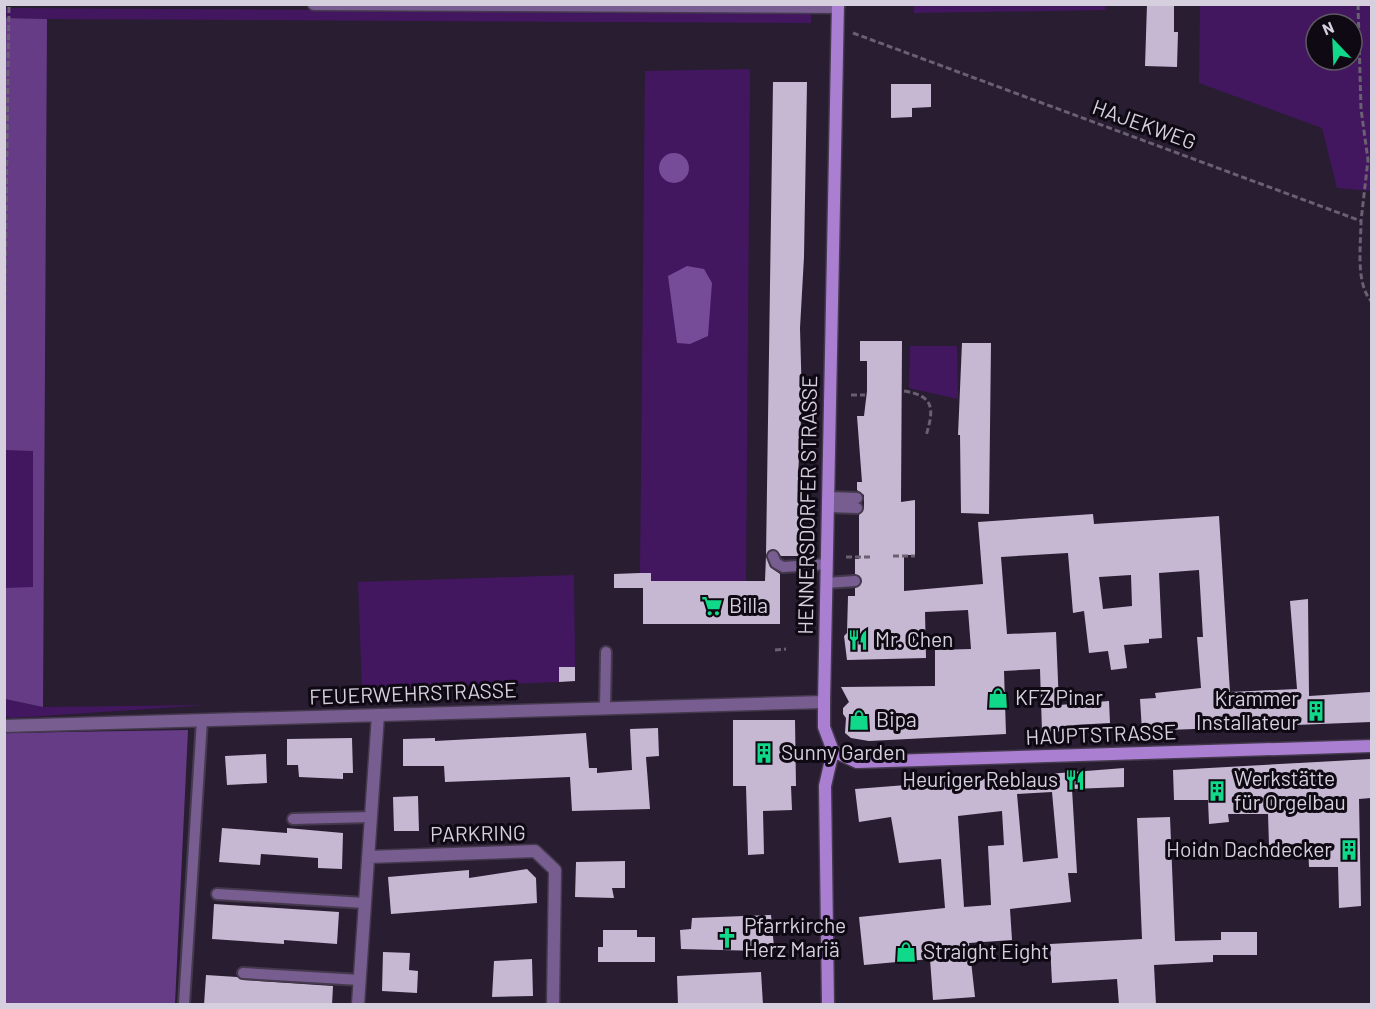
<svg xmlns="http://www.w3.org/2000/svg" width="1376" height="1009" viewBox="0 0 1376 1009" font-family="Barlow,sans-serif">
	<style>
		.green { fill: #431760; fill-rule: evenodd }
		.forest { fill: #663c87 }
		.water { fill: #764b98 }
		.building { fill: #c6b8d3; fill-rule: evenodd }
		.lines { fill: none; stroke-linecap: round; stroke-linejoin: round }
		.lane-casing { stroke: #44394d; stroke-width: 14 }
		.street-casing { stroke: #44394d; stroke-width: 15 }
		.secondary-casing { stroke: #44394d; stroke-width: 15 }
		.path { stroke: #696071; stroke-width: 3; stroke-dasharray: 6 3; stroke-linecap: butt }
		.lane { stroke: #785d90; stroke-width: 10 }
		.street { stroke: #785d90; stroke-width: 12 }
		.secondary { stroke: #aa7ed0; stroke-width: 12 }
		.labels { text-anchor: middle; stroke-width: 6; stroke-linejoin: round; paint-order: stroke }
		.street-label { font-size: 21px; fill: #d6cfdd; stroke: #0e0912 }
		.poi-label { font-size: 21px; fill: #d6cfdd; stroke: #0e0912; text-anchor: start }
	</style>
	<rect width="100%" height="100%" fill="#281d31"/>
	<!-- green -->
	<path class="green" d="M914,5L1105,4V10L914,13Z
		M1200,5H1371V191L1337,188L1322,128L1199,83ZM1316,24H1352V60H1316Z
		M5,8L811,13V23L47,19L5,18Z
		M750,69L746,581H651L640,573L645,71Z
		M910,346H957L958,399L909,388Z
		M5,450H33V588H5Z
		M574,575L575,667H559V682L362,690L358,582Z
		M4,699L43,707L207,705L12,718L5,716Z"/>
	<!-- forest -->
	<path class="forest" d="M5,18L47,19L43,707L5,699V588L33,587V451L5,450Z
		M188,730L175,1004H5V733Z"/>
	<!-- water -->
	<path class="water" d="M659 168a15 15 0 1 1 30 0a15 15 0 1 1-30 0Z
		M687,266L704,269L712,283L708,336L690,344L677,343L668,276Z"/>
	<!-- building -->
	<path class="building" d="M1147,4H1174V32H1178L1177,67L1145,66Z
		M773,82H807L804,257L800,328L802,401L798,476L800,556H781L773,549L766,556Z
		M891,84H931V107L912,108V117L891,118Z
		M860,341H902L901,502L915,500V555H904V591L983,584L978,522L1093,514L1094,524L1219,516L1230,692L1297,689L1290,601L1308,599L1309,696L1371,692V722L1142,731L1140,699L1156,698L1155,693L1201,688L1197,637H1203L1199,570L1159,573L1162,638L1149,639V643L1124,645L1127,668L1111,670L1108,651L1089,653L1084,611L1073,613L1068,553L1001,557L1007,634L1056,632L1059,705L1109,701L1110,723L1074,725V731L1042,732L1040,669L1004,671L1006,734L869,741L851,738L845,733L846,718L843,714V708L849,702L841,687L935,686V650L971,649L968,610L925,612L926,658L847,660L844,636L847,633L848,596H855V588L862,581L855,574V559H859V515L864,508V495L857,490V482H862L857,416H864L867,391V361H860ZM1131,575L1132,606L1103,609L1099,577Z
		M962,343H991L989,514L961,513L960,435H958Z
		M766,556L770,567L780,574V624H643V588H614V574L640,573H651V581H765Z
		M559,667H575V681L559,682Z
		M733,720H795L796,786H791L792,810L763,811L764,854L748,855L746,786H733Z
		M658,728L659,756L646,757L650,809L572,811L570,777L445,782L444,766H403V739L435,738V741L586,733L589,768H597V773L632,770L630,729Z
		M352,738L353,773H343V779L299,777L298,765H287V739Z
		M266,754L267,783L227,785L225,756Z
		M1371,759V798L1359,799L1361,906L1339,908L1338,867H1309L1308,844L1269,845L1268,814H1228L1229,822L1209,824L1208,800H1174L1173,770Z
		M1124,768V787L1072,789L1077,873H1068L1071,902L1010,909L1012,940L969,943L975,997L933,1000L930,959L864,965L859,917L945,908L941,859L899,863L891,817L859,822L855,789ZM1052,792L1058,858L1023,862L1017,794ZM1002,811L1004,845L988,846L991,905L964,907L958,816Z
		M418,796L419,831H394L393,797Z
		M1170,817L1175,941L1221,940V932H1257V955H1213V962L1154,965L1156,1005H1119L1117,979L1052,983L1050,944L1142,939L1137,818Z
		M222,828L287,833V828L343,833L342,869L318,868V858L261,854L260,865L219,862Z
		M625,861V888H612L614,898L575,897L576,862Z
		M527,869L536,878L537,903L391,914L388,877L469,870V878Z
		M214,904L339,912L337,944L284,940V944L212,939Z
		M771,915L774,947L761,949V951L681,949L680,930L691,929L692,918Z
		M603,930H637V937H655V962H598V947H603Z
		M383,952L410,953L409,970L418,971L417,993L382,991Z
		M532,959L533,996L492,997L494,961Z
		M761,972L763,1005H678L677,976Z
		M206,975L237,977L243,980L333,986L332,1005H204Z"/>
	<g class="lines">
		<!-- lane casing -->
		<g class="lane-casing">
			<path id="lane" d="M828,497L857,498
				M828,507L857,508
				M773,556L776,563L783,567L827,564
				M826,583L855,581
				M605,708L606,652
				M293,819L371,817
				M217,894L365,903
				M243,973L360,980
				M184,1004L202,720"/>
		</g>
		<!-- street casing -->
		<g class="street-casing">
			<path id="street" d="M314,4L838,7
				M4,726L824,702
				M368,857L535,851L555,870L553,1004
				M358,1004L378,715"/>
		</g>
		<!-- secondary casing -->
		<g class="secondary-casing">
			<path id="secondary" d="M833,751L857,762L1372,746
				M828,1004L825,786L833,751L824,727V702L838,4"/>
		</g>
		<!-- path -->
		<path class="path" d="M1358,4L1361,109L1368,160L1361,221
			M853,33L1361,221C1361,245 1355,284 1372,302
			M4,364L9,4
			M904,391C935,396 934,409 926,436
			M851,395H865
			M893,556H915
			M846,557H873
			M775,650L786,649"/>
		<!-- lane -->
		<use href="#lane" class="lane"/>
		<!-- street -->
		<use href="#street" class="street"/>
		<!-- secondary -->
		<use href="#secondary" class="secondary"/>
	</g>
	<!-- icons -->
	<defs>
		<g id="supermarket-bare" transform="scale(1.62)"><path d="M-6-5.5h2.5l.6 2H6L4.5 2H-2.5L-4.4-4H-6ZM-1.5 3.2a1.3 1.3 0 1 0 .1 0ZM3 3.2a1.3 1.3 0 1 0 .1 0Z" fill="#11d98a" stroke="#0e0912" stroke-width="2.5" paint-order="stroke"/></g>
		<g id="restaurant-bare" transform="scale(1.62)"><path d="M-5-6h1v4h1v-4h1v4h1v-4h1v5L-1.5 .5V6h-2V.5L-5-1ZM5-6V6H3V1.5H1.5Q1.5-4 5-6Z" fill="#11d98a" stroke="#0e0912" stroke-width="2.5" paint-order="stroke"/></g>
		<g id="shop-bare" transform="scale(1.62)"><path d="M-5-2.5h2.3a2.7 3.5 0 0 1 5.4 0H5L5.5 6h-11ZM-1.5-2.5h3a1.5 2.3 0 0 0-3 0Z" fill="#11d98a" stroke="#0e0912" stroke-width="2.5" paint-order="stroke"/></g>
		<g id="building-bare" transform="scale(1.62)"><path d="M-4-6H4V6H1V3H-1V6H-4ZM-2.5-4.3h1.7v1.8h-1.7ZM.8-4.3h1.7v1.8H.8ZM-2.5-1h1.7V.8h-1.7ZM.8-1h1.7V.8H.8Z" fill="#11d98a" stroke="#0e0912" stroke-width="2.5" paint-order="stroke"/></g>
		<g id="church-bare" transform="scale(1.62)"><path d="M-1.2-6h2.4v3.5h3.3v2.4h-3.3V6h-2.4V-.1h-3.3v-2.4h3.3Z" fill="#11d98a" stroke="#0e0912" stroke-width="2.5" paint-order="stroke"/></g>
	</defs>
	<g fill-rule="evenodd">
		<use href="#supermarket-bare" x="712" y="606"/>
		<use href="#restaurant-bare" x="858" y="640"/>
		<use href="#shop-bare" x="998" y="698"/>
		<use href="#building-bare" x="1316" y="711"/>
		<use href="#shop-bare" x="859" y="720"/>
		<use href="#building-bare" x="764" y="753"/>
		<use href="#restaurant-bare" x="1075" y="780"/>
		<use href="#building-bare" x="1217" y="791"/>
		<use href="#building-bare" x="1349" y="850"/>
		<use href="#church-bare" x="727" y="938"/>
		<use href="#shop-bare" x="906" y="952"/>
	</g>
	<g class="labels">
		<!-- street labels -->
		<g class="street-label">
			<text transform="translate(1144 125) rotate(20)" y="7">HAJEKWEG</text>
			<text transform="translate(808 505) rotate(-89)" y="7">HENNERSDORFER STRASSE</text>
			<text transform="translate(413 694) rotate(-2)" y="7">FEUERWEHRSTRASSE</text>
			<text transform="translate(1101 735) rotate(-2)" y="7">HAUPTSTRASSE</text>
			<text transform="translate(478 834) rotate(-1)" y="7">PARKRING</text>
		</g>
		<!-- poi labels -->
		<g class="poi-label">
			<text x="729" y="613">Billa</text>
			<text x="875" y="647">Mr. Chen</text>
			<text x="1015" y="705">KFZ Pinar</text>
			<text x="1299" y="706" text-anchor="end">Krammer<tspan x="1299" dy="24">Installateur</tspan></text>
			<text x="876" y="727">Bipa</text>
			<text x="781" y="760">Sunny Garden</text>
			<text x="1234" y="786">Werkstätte<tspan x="1234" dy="24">für Orgelbau</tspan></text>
			<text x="1058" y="787" text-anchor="end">Heuriger Reblaus</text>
			<text x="1332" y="857" text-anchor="end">Hoidn Dachdecker</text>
			<text x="744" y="933">Pfarrkirche<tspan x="744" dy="24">Herz Mariä</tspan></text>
			<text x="923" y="959">Straight Eight</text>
		</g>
	</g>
	<!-- border -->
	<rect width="1376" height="1009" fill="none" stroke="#d6cfdd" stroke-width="12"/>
	<!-- north arrow -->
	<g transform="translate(1334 42) rotate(337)"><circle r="28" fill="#0e0912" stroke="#5e5863" stroke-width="1.5"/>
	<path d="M0-4.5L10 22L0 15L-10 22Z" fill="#11d98a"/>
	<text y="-9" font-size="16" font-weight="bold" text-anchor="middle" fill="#d6cfdd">N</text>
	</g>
</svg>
